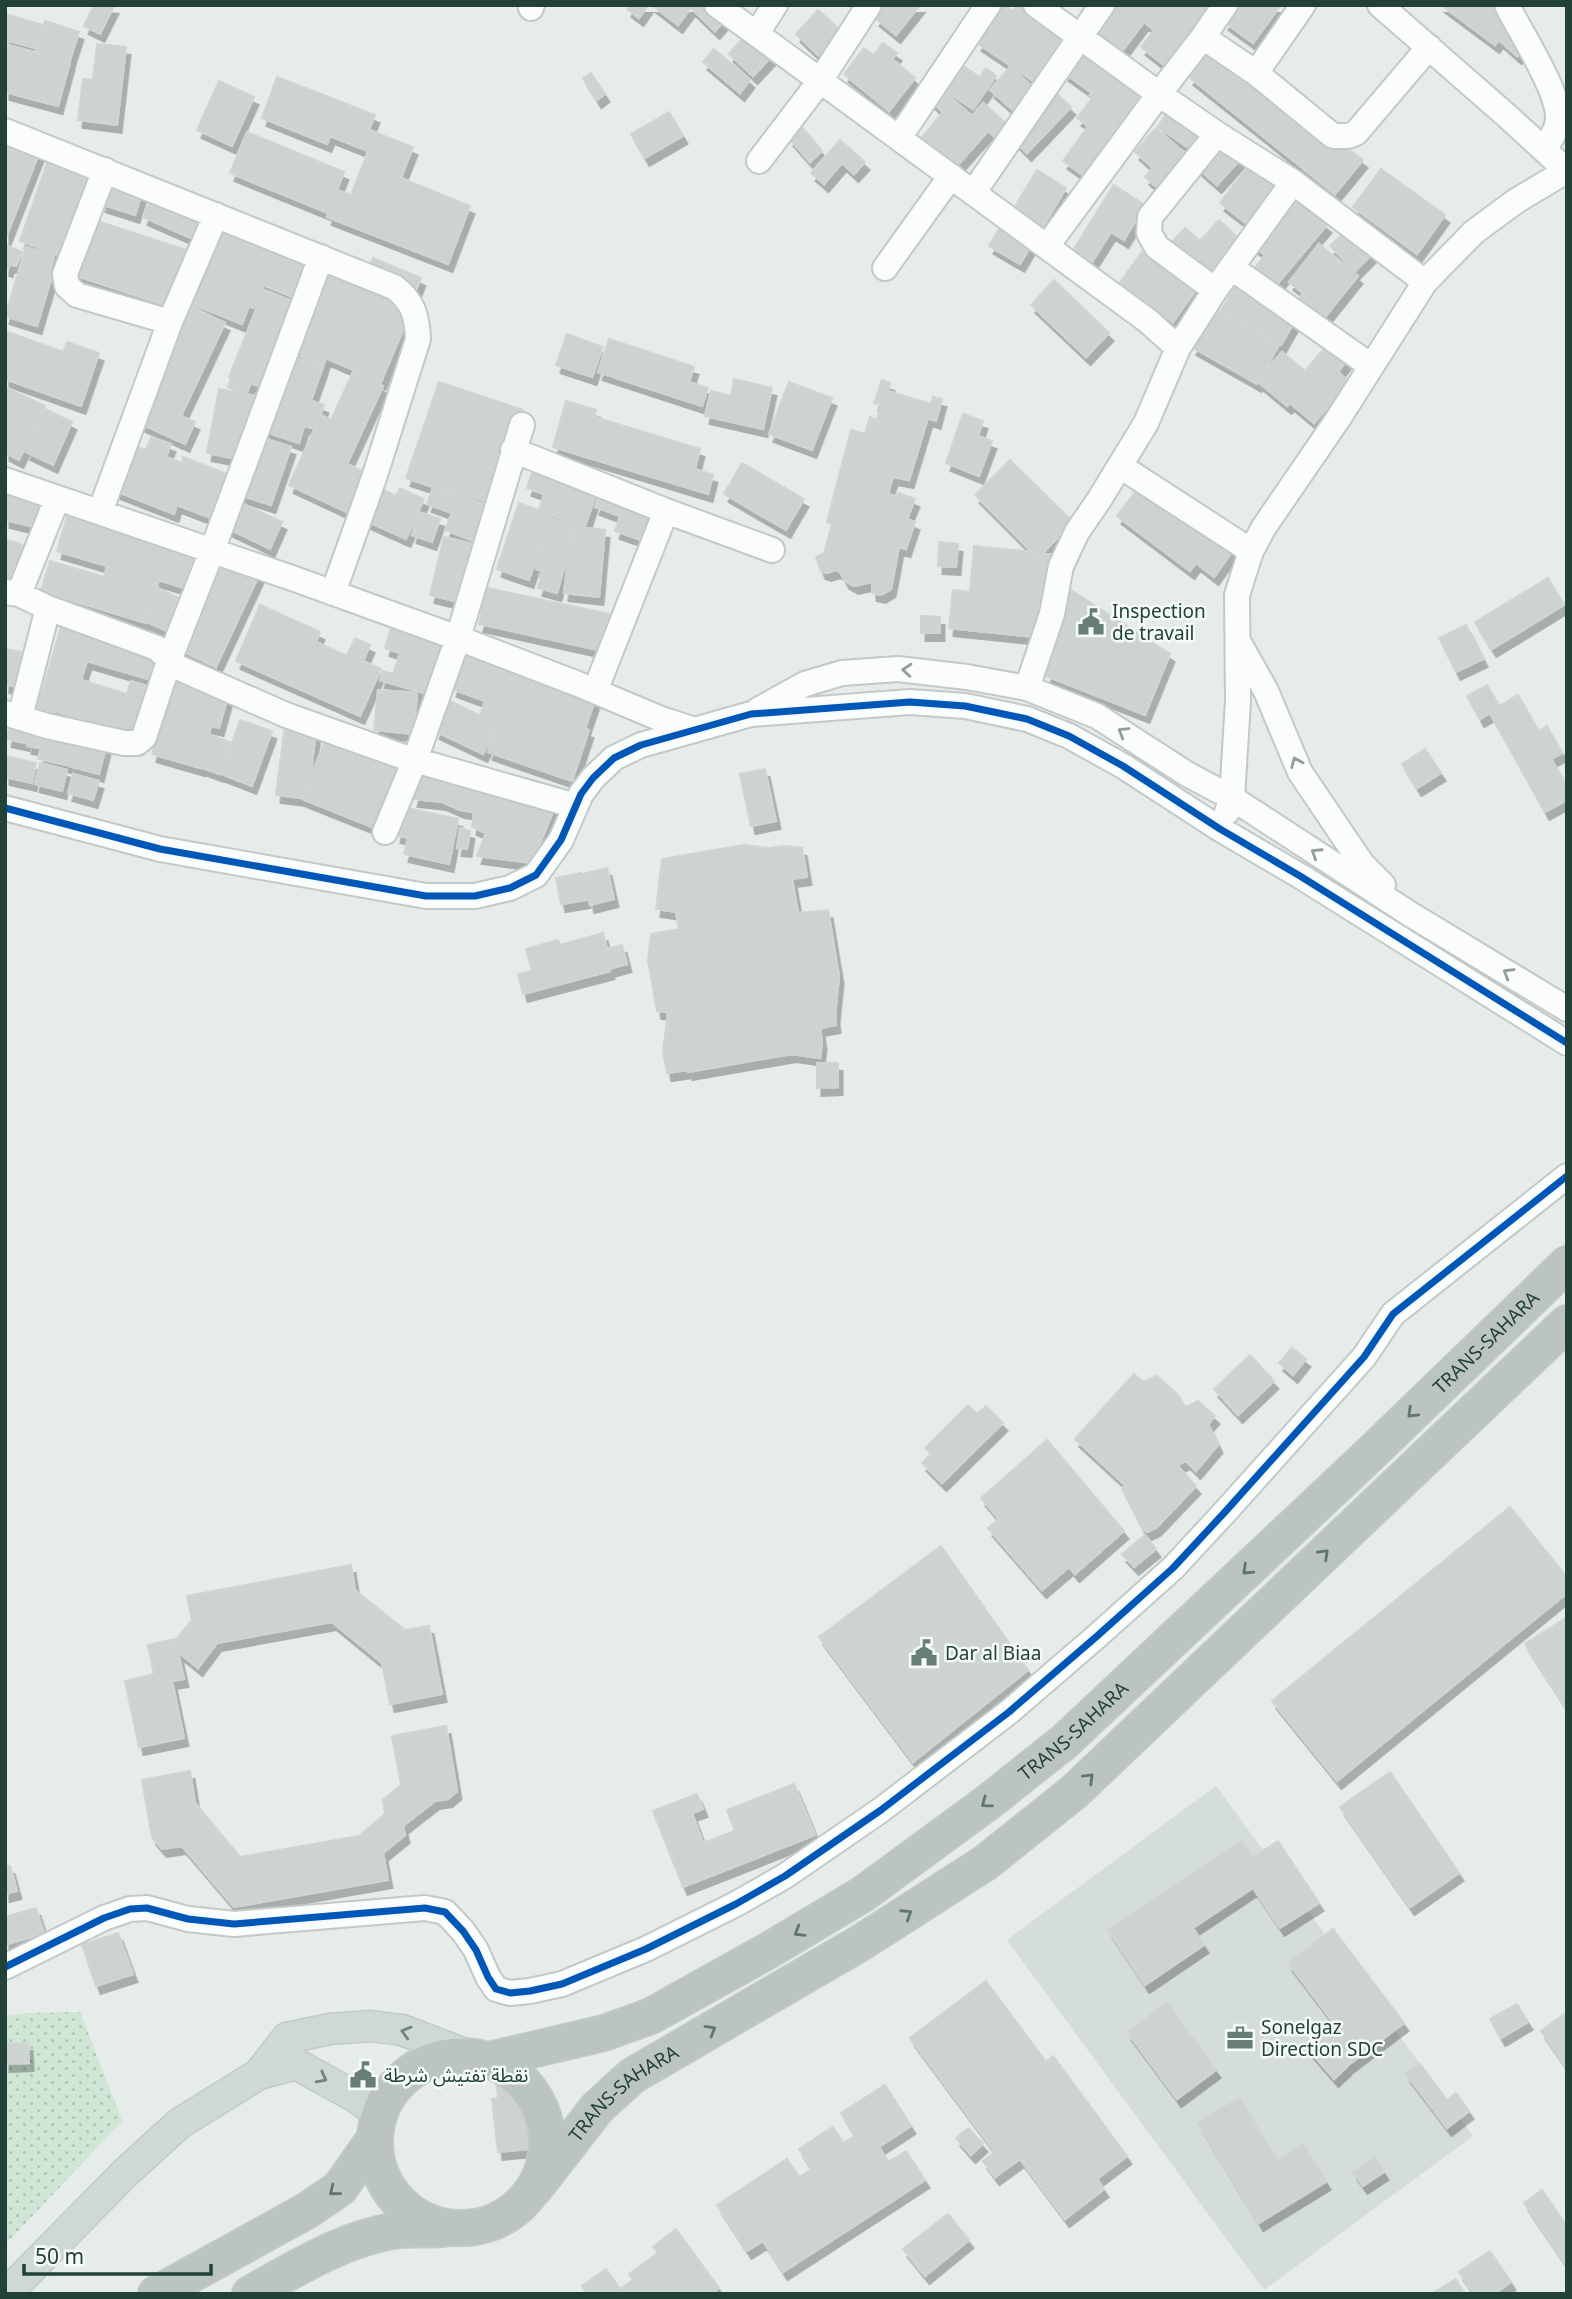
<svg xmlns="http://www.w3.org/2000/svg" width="1572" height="2299" viewBox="0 0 1572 2299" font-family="'Noto Sans','Noto Sans Arabic',sans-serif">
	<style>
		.built { fill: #d4ddd9 }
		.park { fill: url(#park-dots) }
		.building { fill: #cdd3d1; stroke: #cfd5d2; stroke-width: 2; filter: url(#shadow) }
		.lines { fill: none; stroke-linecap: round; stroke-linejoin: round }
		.minor-casing { stroke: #c3c9c6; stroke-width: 28 }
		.major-casing { stroke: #c2cbc8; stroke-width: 33 }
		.highway-casing { stroke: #c2cbc8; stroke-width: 38 }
		.minor { stroke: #fbfcfc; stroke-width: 24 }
		.major { stroke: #ced8d5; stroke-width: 30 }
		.highway { stroke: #bbc4c2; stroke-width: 35 }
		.cycleway-casing { stroke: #f5faf8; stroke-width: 11 }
		.cycleway { stroke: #0057b8; stroke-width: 7 }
		.oneway { stroke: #8e9e9a }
		.oneway2 { stroke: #5f7570 }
		.oneway3 { stroke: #6f857f }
		.labels { text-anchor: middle; stroke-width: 5; stroke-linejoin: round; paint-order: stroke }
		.poi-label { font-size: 19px; fill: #224139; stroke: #f5faf8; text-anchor: start }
		.street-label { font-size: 19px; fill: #224139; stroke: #f5faf8 }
	</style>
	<defs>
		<pattern id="park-dots" width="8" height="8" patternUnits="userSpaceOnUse" patternTransform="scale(1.75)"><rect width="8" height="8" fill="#cfe6d6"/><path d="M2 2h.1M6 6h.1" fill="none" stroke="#b1c6b8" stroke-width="1.8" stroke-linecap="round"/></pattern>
		<filter id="shadow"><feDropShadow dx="4.5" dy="8" stdDeviation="0" flood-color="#0004"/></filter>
	</defs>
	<rect width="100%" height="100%" fill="#e6ece9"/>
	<!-- built -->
	<path class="built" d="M1216,1786L1473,2136L1264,2290L1007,1940Z"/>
	<!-- park -->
	<path class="park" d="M80,2012L122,2121L5,2245V2016L28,2013Z"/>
	<!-- building -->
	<path class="building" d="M94,5L114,6L100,34L84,26Z
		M629,5H648L639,18L627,9Z
		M652,5H693L678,25Z
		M695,5H726L733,11L715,31L692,9Z
		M885,5H920L896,35L875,18Z
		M1002,5L1013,11L1017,5H1030L1072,34L1038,84L977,43Z
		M1114,5H1217L1168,68L1141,47L1154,30L1144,22L1123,50L1096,29Z
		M1237,5H1279L1280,6L1253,43L1224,22Z
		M1441,5H1517L1521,8L1495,45Z
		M818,10L840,30L818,55L796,34Z
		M5,14L42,25L35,48L5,40Z
		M1518,20L1535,36L1517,56L1500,41Z
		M45,21L79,32L69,63L35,53Z
		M748,32L773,55L753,76L729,54Z
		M1086,42L1150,88L1087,178L1063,161L1088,126L1077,118L1093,97L1090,95L1092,93L1064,73Z
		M883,43L897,53L892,59L915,78L889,111L844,74L864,48L874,55Z
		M5,44L70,62L58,106L5,92Z
		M97,44L126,47L117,125L78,120L83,79L93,80Z
		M1213,47L1363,160L1335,194L1189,77Z
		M714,49L750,80L740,93L703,62Z
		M960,64L980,77L986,68L996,76L973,109L943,89Z
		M1010,67L1034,88L1014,111L990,90Z
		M591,73L605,94L597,100L583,78Z
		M277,77L375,115L369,130L413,147L401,178L470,206L448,264L327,217L338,190L351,195L368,151L330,136L327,144L262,118Z
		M219,81L254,97L232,146L197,130Z
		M940,88L972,116L983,103L1008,125L996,138L988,131L956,167L922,137L943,112L929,100Z
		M1056,93L1071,107L1027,153L1013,139Z
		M1168,111L1199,132L1189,148L1158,127Z
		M669,112L683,136L645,158L631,134Z
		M802,127L822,151L810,162L789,138Z
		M1156,128L1189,157L1160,190L1145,177L1153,168L1135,152Z
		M247,132L344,172L328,213L230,173Z
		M1221,132L1245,154L1217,185L1193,164Z
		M5,134L45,138L5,240Z
		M840,140L865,162L854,174L842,163L824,184L811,173Z
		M54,143L95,157L64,257L20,241Z
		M1254,158L1284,182L1251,227L1220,203Z
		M114,166L147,177L135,215L101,204Z
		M1381,169L1445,215L1417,254L1353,207Z
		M1037,170L1066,188L1042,228L1013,210Z
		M159,181L206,210L193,239L143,217Z
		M1308,182L1324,197L1311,212L1327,225L1273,289L1252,271L1265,255L1254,246Z
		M1114,185L1145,205L1124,240L1111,232L1092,262L1073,250Z
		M224,212L320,248L300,300L263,285L254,308L249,306L242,324L189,303Z
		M91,219L189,251L171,307L74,275Z
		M1219,220L1244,243L1208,282L1168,246L1185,228L1200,241Z
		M1003,222L1034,240L1020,264L989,246Z
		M1353,224L1378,248L1355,271L1330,246Z
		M1319,244L1358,276L1321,322L1297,302L1303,293L1289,282Z
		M5,245L22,252L16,266L10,264L8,269L5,268Z
		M1146,246L1200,284L1173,322L1119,284Z
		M26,247L54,256L49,275L52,276L37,326L5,316Z
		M373,258L421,278L402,324L405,325L381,382L326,358L323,366L293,353L332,259L366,273Z
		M1054,280L1109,333L1086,357L1031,305Z
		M1239,280L1302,309L1281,345L1221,310Z
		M264,290L297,303L263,388L251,383L246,394L228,387L231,378L229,377Z
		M188,305L225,323L181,416L195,422L185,444L139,423Z
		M1214,308L1279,345L1257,384L1192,347Z
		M5,331L63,352L67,342L99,353L81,406L5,379Z
		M567,334L603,347L592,377L556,365Z
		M609,339L694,367L689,382L708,388L702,406L598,372Z
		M1329,343L1348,359L1338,372L1349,382L1314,423L1290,403L1287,406L1257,381L1282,352L1305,371Z
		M290,356L323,367L312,398L279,387Z
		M353,372L383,386L347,464L372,476L353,515L289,485L321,415L331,420Z
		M734,379L772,388L763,429L705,416L711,391L731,396Z
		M882,380L890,383L888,391L931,404L933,397L942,399L936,421L928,418L909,480L893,477L888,494L896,496L899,493L915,499L907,519L915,522L906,549L899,547L891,589L881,595L872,593V582L854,586L845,581L840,572L836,570L827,573L821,571L816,557L824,553L832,524L827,522L851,430L865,434L870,417L876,420L882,405L874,403Z
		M439,382L523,410L491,503L446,488L445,491L406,478Z
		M789,382L832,398L812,450L769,434Z
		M5,387L45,406L19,460L5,453Z
		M219,389L256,396L243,460L207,453Z
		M278,389L324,405L316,429L304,426L299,443L263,431Z
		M566,401L596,410L594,417L700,449L695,469L713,475L708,494L553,447Z
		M45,409L72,422L53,465L26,452Z
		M963,414L983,421L978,436L992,441L979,476L946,463Z
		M151,437L171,444L166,457L182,463L183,457L232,476L216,520L177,505L174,514L113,490L130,444L146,450Z
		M260,437L291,447L271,505L240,495Z
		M537,458L601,479L585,526L551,515L529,580L497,569L519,503L539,510L544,494L527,488Z
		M1010,460L1073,522L1038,558L975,495Z
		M742,463L804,499L786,530L724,494Z
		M1149,473L1239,542L1214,577L1196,563L1190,571L1117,516Z
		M603,483L663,503L650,543L615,531L620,516L595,507Z
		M434,485L494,508L481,544L445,530L452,513L427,504Z
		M5,486L44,496L35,527L5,520Z
		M379,488L396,496L400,488L424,499L406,539L364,520Z
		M239,502L282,522L270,549L227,528Z
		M70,506L94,514L92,523L202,549L190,590L159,580L146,623L41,591L50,561L104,577L107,566L57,551Z
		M419,512L440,519L432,542L412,535Z
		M550,518L576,526L557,593L538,588L543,571L536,569Z
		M572,526L605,530L599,597L564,593Z
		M444,537L477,545L462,603L430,595Z
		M5,539L29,547L16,582L5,578Z
		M939,542L958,544L956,567L938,566Z
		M974,546L1052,554L1044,638L949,628L953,590L970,592Z
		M224,558L259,575L216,667L180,650Z
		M1548,578L1564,605L1492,649L1475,622Z
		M158,588L187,602L171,633L143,620Z
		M487,588L619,616L612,653L479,624Z
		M1071,590L1170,654L1145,715L1046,676Z
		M260,605L320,632L316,642L347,656L355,638L370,645L363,661L381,669L360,716L236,661Z
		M65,613L165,647L155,681L87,661L81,680L127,694L131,681L156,689L142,737L55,711L54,714L37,709Z
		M395,615L449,632L430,695L380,680L383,671L393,674L400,653L385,648Z
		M921,616L940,617V633H921Z
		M1466,625L1483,659L1456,672L1439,638Z
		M5,649L21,652L15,686L5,685Z
		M466,649L597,694L585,729L589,730L572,781L488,752L495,732L477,726L485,701L452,689Z
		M174,673L230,689L219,728L211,726L200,768L152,754Z
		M1487,685L1499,706L1518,695L1538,731L1547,726L1562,753L1551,759L1567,786V800L1545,812L1490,713L1480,719L1467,696Z
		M378,690L417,693L414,734L374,730Z
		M450,701L479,715L474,725L493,734L483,754L435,731Z
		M286,717L317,721L308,799L276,795Z
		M240,720L272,731L252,786L221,774Z
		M10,722L29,726L25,743L7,739Z
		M31,727L42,729L39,748L27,746Z
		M45,731L73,738L67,765L38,759Z
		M211,735L230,742L219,774L200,767Z
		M76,739L106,747L99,774L69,766Z
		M325,741L400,771L377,829L302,799Z
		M1425,749L1441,773L1417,788L1402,764Z
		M5,756L36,763L32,783L5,777Z
		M40,763L67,770L62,791L35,784Z
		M423,765L553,805L552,814L532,863L477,856L486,833L472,827L474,812L460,810L442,802L413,799Z
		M765,769L776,821L751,826L740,774Z
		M73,774L99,781L93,800L68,793Z
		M402,807L458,819L449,864L404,854L408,838L396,835Z
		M460,828L470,831L467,849L457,848Z
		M744,845L769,848L784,846L802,848L807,877L792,879L798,913L828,910L839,976L835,1016L836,1025L820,1028L822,1042L820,1058L792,1054L688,1072V1070L667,1073L663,1051L668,1012L657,1011L648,960L651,934L679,929L676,912L656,909L662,859Z
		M607,868L614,899L590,905L583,874Z
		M581,873L586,900L561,904L556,878Z
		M603,933L607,949L622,945L627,964L609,969L610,971L523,994L518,974L532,971L526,949L558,940L560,945Z
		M817,1063H838V1087L817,1088Z
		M1292,1348L1306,1359L1293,1375L1279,1363Z
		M1250,1355L1274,1381L1238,1415L1214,1389Z
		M1134,1374L1143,1382L1157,1376L1178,1395L1185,1408L1198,1401L1215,1416L1208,1424L1218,1445L1196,1471L1186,1461L1177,1465L1196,1486L1156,1528L1147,1532L1142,1528L1122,1489L1125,1485L1075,1439Z
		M968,1405L977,1414L986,1406L1003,1423L942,1483L922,1463L931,1454L925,1448Z
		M1047,1440L1124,1531L1075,1574L1069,1567L1042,1590L988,1528L999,1519L981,1498Z
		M1510,1507L1567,1577V1593L1337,1781L1272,1701Z
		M1145,1535L1156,1549L1134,1567L1122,1554Z
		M941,1546L1028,1670L913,1762L819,1637Z
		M351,1565L355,1590L405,1630L429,1626L442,1694L390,1704L382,1663L332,1622L217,1643L198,1668L171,1646L192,1620L187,1596Z
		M1567,1617V1709L1525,1644Z
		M175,1639L184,1679L172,1681L184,1738L139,1747L125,1681L154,1674L148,1645Z
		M446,1726L457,1791L448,1799L435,1801L403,1826L405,1835L383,1853L388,1880L234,1907L182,1846L162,1849L152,1837L142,1780L190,1771L195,1803L240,1857L359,1836L385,1814L383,1800L401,1785L392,1736Z
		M1390,1772L1459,1873L1410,1907L1340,1807Z
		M794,1784L815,1835L683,1887L653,1811L697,1794L703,1809L692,1813L703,1843L735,1831L727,1810Z
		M1242,1841L1253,1857L1278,1841L1319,1903L1280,1928L1253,1888L1193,1928L1204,1945L1145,1985L1108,1930Z
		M10,1866L17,1891L5,1894V1867Z
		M36,1908L44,1933L5,1945V1917Z
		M1333,1929L1404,2023L1347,2066L1323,2034L1335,2025L1288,1963Z
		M118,1933L133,1974L96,1986L82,1945Z
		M986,1981L1046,2062L1053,2056L1127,2156L1097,2179L1104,2189L1065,2219L1020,2159L995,2177L983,2161L995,2152L910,2038Z
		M1167,2003L1216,2070L1177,2099L1127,2032Z
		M1517,2004L1528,2022L1501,2038L1490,2019Z
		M1567,2012V2064L1565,2065L1541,2031Z
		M1322,2037L1347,2067L1334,2079L1308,2049Z
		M28,2043L29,2063L5,2064V2044Z
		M1420,2064L1447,2100L1456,2093L1469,2111L1447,2128L1406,2074Z
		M529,2070L538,2148L498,2152L492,2099L498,2098L495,2073Z
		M885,2085L911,2126L879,2147L888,2162L906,2151L925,2180L783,2272L763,2241L747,2251L717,2205L787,2159L799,2177L812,2169L799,2149L833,2127L843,2143L855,2136L841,2113Z
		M1239,2098L1277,2160L1303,2144L1326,2182L1259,2223L1198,2123Z
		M968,2128L983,2144L971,2155L956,2138Z
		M1375,2158L1384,2172L1363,2186L1353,2172Z
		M1542,2190L1567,2226V2266L1524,2203Z
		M948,2214L969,2240L925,2276L903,2249Z
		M676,2229L719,2288L711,2294H587L582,2286L606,2269L620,2289L633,2280L629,2274L658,2253L653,2247Z
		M1490,2251L1511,2282L1494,2294H1474L1459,2272Z
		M1456,2279L1464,2294H1431Z"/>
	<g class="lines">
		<!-- minor casing -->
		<g class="minor-casing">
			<path id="minor" d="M717,5L1148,321L1178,348L1146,423L1099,500L1077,532L1061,566L1052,614L1027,688
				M1036,5L1159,94L1203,37L1256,73L1333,136H1348L1356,133L1429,47
				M1380,5L1506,115L1567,171
				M1507,5C1520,32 1560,92 1558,120C1557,131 1549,141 1544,150
				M531,8L532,5
				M757,33L775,5
				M1203,37L1225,5
				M1256,73L1303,5
				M5,131L394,287C413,301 417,316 418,339L375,475L333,593
				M899,138L988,5
				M759,161L820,81L869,5
				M105,170L65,274L67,286L77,295L170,322
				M973,193L1102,5
				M1047,246L1159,94L1217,134L1293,182L1425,282
				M885,268L951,176
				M1232,268L1371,366
				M1215,290L1157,247L1149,233L1150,217L1217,134
				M1178,348L1215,290L1293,182
				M513,450L666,511L772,550
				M1120,466L1251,551
				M5,480L292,578L458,638L578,684L661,719L695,730
				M100,512L170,322L216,215
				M5,592L19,594L48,608L157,648L177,667L286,715L404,757L576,806
				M19,594L57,499
				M1238,641L1266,691L1300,772L1362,864L1383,885
				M595,691L666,511
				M758,710L805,684L842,673L898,669L967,677L1027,688L1097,716L1187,774L1232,798L1410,914L1567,1009
				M5,713L47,726L124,743H137L144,737L170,658L212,551L321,257
				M20,717L48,608
				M5,808L160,849L426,896H475L510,888L536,875L561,840L581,794L593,778L614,758L641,745L751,714L910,702L965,706L1027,719L1069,736L1123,766L1220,829L1300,876L1567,1043
				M1227,812L1232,798L1238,701L1237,595L1251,551L1264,527L1338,419L1425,282L1474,232L1516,201L1566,171
				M385,832L415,760L458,638L522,425
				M5,1967L104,1918L130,1909L147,1908L188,1919L234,1924L425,1908L445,1912L463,1931L476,1950L488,1977L496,1989L510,1993L530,1991L562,1984L646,1949L736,1904L785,1876L881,1810L1009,1712L1096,1637L1173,1568L1224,1513L1364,1357L1393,1314L1567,1176"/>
		</g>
		<!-- major casing -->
		<g class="major-casing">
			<path id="major" d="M259,2074L287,2038L330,2029L370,2026L402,2030L470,2056
				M6,2294L125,2173L180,2123L259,2074L296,2064L354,2096L380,2114"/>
		</g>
		<!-- highway casing -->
		<g class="highway-casing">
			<g id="highway">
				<circle cx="461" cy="2142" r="86"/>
				<path id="s1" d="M489,2060L604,2033L651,2016L771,1949L863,1894L987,1803L1064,1742L1367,1457L1567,1264"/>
				<path id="s2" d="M535,2188L597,2108L632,2076L862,1942L985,1863L1074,1792L1567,1323"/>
				<path d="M156,2294L308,2210L340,2188L375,2138"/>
				<path d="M250,2294C297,2268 346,2237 399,2230C413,2229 429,2230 443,2229"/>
			</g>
		</g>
		<!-- minor -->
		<use href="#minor" class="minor"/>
		<!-- major -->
		<use href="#major" class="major"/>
		<!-- highway -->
		<use href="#highway" class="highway"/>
		<!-- cycleway casing -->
		<g class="cycleway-casing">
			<path id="cycleway" d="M5,808L160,849L426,896H475L510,888L536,875L561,840L581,794L593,778L614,758L641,745L751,714L910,702L965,706L1027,719L1069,736L1123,766L1220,829L1300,876L1567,1043
				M5,1967L104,1918L130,1909L147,1908L188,1919L234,1924L425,1908L445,1912L463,1931L476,1950L488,1977L496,1989L510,1993L530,1991L562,1984L646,1949L736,1904L785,1876L881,1810L1009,1712L1096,1637L1173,1568L1224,1513L1364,1357L1393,1314L1567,1176"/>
		</g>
		<!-- cycleway -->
		<use href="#cycleway" class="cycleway"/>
	</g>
	<!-- one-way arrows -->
	<defs><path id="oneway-chevron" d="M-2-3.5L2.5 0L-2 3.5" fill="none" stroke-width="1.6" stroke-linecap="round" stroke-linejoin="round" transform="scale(1.75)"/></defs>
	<g class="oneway">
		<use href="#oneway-chevron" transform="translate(907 670) rotate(-175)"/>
		<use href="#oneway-chevron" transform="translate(1123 732) rotate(-148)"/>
		<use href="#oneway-chevron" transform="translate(1296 762) rotate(-113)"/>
		<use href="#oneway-chevron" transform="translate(1316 853) rotate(-147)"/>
		<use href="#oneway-chevron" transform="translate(1508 973) rotate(-149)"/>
	</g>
	<g class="oneway2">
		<use href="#oneway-chevron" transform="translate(1412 1413) rotate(136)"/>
		<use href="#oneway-chevron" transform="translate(1324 1554) rotate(-44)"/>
		<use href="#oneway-chevron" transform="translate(1247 1570) rotate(137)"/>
		<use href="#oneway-chevron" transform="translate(1089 1778) rotate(-44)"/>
		<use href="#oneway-chevron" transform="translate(986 1803) rotate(143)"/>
		<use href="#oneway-chevron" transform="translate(907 1914) rotate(-33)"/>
		<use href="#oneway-chevron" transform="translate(799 1932) rotate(149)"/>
		<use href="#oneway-chevron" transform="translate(711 2030) rotate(-30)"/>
		<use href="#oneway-chevron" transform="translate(334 2191) rotate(141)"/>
	</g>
	<g class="oneway3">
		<use href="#oneway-chevron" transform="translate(406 2032) rotate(-164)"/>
		<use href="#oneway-chevron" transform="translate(322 2078) rotate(28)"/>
	</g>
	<!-- icons -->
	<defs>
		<g id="civic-bare" transform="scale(2.1)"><path d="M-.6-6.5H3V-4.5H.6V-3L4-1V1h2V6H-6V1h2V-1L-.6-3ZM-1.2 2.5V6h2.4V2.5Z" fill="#677d77" stroke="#f5faf8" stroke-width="2.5" paint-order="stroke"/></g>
		<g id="office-bare" transform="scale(2.1)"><path d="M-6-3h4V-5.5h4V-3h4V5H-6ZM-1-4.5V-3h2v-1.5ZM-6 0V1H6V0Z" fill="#677d77" stroke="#f5faf8" stroke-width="2.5" paint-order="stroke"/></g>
	</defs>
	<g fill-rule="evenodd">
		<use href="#civic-bare" x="1091" y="622"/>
		<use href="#civic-bare" x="924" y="1653"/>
		<use href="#office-bare" x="1240" y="2038"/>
		<use href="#civic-bare" x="363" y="2075"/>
	</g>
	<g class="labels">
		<!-- poi labels -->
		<g class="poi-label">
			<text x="1112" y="618">Inspection<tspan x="1112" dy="22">de travail</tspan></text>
			<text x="945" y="1660">Dar al Biaa</text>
			<text x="1261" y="2034">Sonelgaz<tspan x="1261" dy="22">Direction SDC</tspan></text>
			<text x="384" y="2082">نقطة تفتيش شرطة</text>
		</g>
		<!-- street labels -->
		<g class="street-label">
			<text dy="7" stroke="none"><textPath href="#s1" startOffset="1246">TRANS-SAHARA</textPath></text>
			<text dy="7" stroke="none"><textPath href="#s1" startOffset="679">TRANS-SAHARA</textPath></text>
			<text dy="7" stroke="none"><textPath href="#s2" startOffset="131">TRANS-SAHARA</textPath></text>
		</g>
	</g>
	<!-- border -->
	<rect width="1572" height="2299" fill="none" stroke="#224139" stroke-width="14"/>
	<!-- scale -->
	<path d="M24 2264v10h187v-10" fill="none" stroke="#224139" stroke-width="3.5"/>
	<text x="35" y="2264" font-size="21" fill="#224139" stroke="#f5faf8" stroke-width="5" paint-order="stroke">50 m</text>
</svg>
